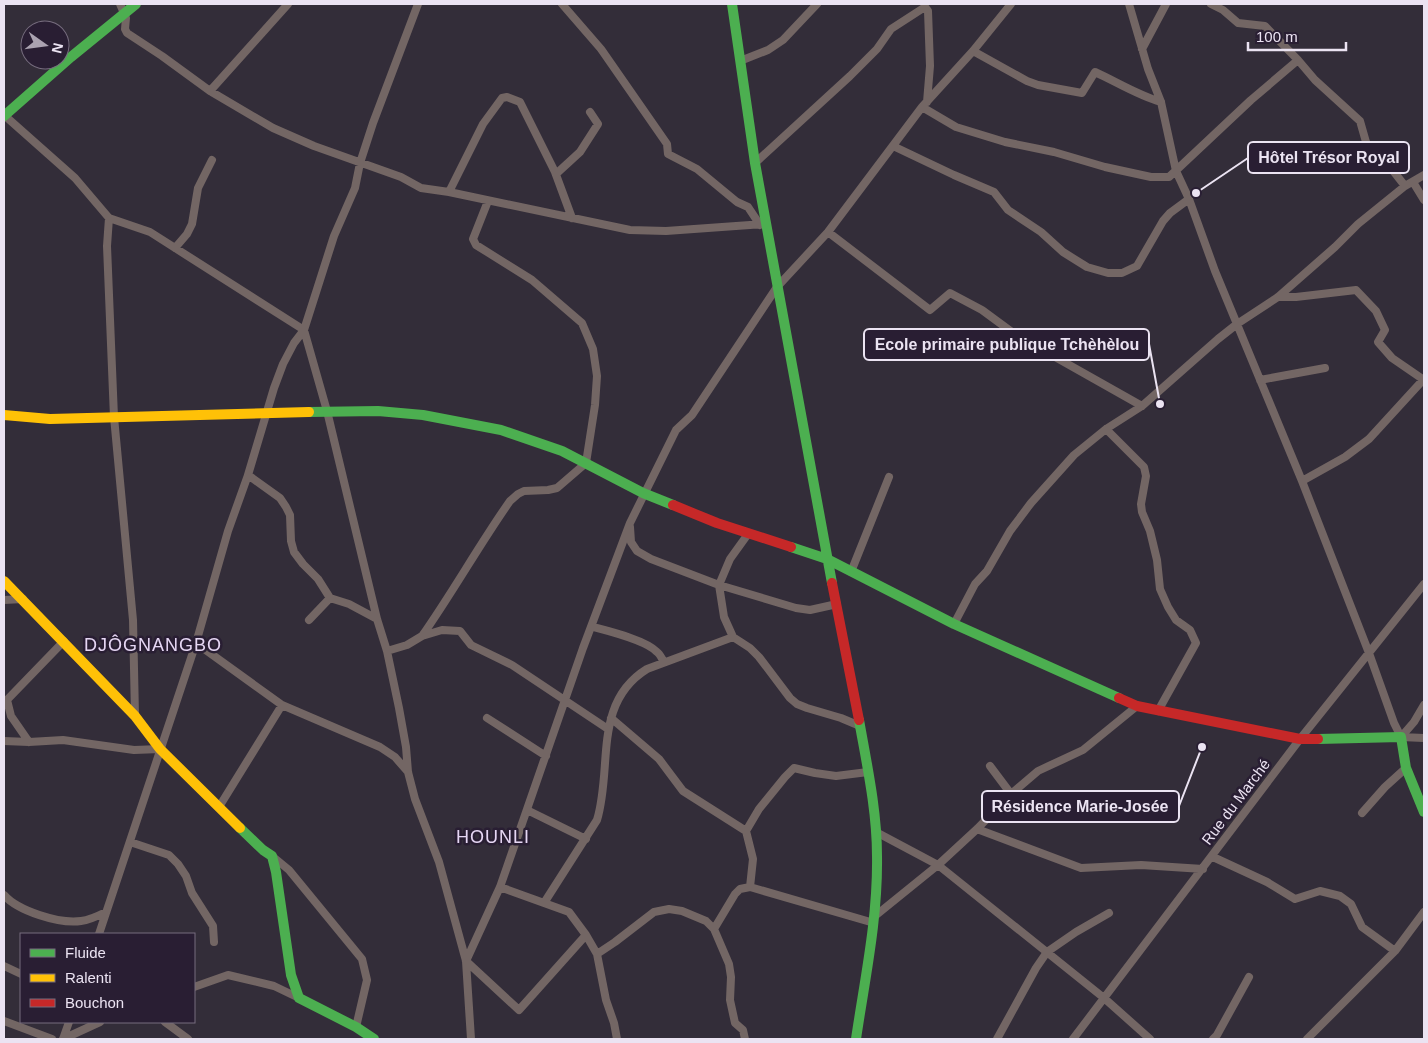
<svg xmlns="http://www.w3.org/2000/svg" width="1428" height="1043" viewBox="0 0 1428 1043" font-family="Helvetica,sans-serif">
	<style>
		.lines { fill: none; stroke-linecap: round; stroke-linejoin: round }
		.street { stroke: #736664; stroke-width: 8 }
		.fast { stroke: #4caf50; stroke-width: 10 }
		.slow { stroke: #ffc107; stroke-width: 10 }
		.jam { stroke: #c62828; stroke-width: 10 }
		.labels { text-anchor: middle; stroke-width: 5; stroke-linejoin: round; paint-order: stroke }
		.street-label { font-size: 15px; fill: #ebe3f2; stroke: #291e33 }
		.quarter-label { font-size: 18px; letter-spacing: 1px; fill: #e6d7f4; stroke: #291e33 }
		.leader { fill: none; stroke: #ebe3f2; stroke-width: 2 }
		.callout-dot { fill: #ebe3f2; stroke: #291e33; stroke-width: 2 }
		.callout { fill: #291e33; stroke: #ebe3f2; stroke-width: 2 }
		.callout-label { font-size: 16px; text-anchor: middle; font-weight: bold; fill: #ebe3f2 }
	</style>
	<rect width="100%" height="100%" fill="#332d39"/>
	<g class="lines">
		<!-- street -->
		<path class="street" d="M120,4L126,18L125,29L127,33L162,56L210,91L273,128L314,146L401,177L421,188L449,192L630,230L666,231L765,224
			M562,4L601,49L667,144L668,154L697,169L737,202L748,207L760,225
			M1129,4L1148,69L1161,102L1176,171L1189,199L1215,271L1302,481L1369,653L1394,723L1401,737
			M1211,4L1223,10L1238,23L1265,26L1298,60L1315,80L1360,121L1366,142L1372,153L1387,163L1405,186
			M1142,49L1166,4
			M973,51L1027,81L1038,85L1082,93L1095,72C1117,82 1137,95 1161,102
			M740,61L768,50L783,40L817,4
			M210,91L288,4
			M922,107L956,127L1005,142L1054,152L1105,167L1151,177H1169L1251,100L1298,60
			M4,115L75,178L109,218L150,232L304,330L327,411L377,619L387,651L399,708L406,747L408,772L415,799L439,862L466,961L471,1039
			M893,146L954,175L994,192L1008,210L1041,232L1063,252L1087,267L1108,273H1122L1137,266L1163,221L1170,213L1189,199
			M755,163L850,76L877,49L891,29L925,7L928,11L930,66L927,102
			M556,174L580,152L598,124L590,112
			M1413,182L1424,200
			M449,192L483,124L502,98L507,97L520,102L555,172L572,218
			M109,218L107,246L114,417L133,620L135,716
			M828,232L930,310L950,293L982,310L1016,335L1142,406
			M175,248L187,234L192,224L198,188L212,160
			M1278,297H1296L1356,290L1376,311L1385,330L1378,342L1392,358L1424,380
			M1260,380L1325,368
			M1106,429L1144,467L1146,476L1141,504L1142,512L1150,531L1157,560L1160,589L1168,607L1176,620L1190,630L1196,643L1158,711
			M248,475L280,498L286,507L290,515L291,541L294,552L303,564L318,579L330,598L349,604L377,619
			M1302,481L1345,457L1369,439L1423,380
			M630,527L631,542L637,551L651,559L719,585L796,608L810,610L837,604
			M748,534L730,559L719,585L724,617L733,637L750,648L759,657L790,698L797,704L807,708L841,718L860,726
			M851,572L889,477
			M4,600L23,599
			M309,620L330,598
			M954,624L975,584L987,571L1010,531L1031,503L1074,455L1106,429L1142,406L1218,339L1237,324L1278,297L1335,247L1358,224L1405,186L1424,175
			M593,627C608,631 646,640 657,652C660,654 662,659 664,662
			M422,636C453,592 479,545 510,501L518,494L524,491L548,490L557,488L586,463L595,405L597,376L593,349L582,323L532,280L476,245L473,239L488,201
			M196,643L282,705L380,747L395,757L408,772
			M387,651L407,645L422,636L442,630L460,631L471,645L512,665L608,729
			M7,700L11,716L29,742
			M4,703L64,641
			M487,718L546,756
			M611,718L659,759L683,791L746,831L753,859L750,887L740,889L735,894L714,929
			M1401,737L1414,722L1424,705
			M1401,737L1424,738
			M4,741L29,742L63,740L134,750L160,749
			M990,766L1011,794
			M219,807L282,705
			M527,810L586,839
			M1362,813L1385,787L1406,768
			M977,829L1081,868L1141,865L1203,869
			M746,831L759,809L785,777L794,768L815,773L836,776L868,772
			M876,832L938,865L1104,998L1150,1039
			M130,842L169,855L178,864L186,876L192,893L213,926L214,942
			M272,856L289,870L362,959L367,980L356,1027
			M1213,857L1267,882L1295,899L1320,891L1340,896L1351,904L1362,927L1395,951
			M500,887L569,912L586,935L597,954L606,1000L614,1023L617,1039
			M750,887L874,923
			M4,895C18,911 59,924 81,921C90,920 98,916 106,912
			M544,903L597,820C613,768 592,703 647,669L733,637
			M875,916L938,865L977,829L1011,794L1038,771L1083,750L1137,706
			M99,934L196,643L228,531L248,475L274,388L283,364L294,343L304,330L334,236L355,188L360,163L373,123L418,4
			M597,954L615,942L654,912L669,909L682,911L706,921L714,929L729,964L731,977L730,1000L735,1023L743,1030L745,1039
			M466,961L500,887L583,648L630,523L676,430L692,415L777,287L828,232L922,107L973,51L1011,4
			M466,961L519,1010L586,935
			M4,966L21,974
			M194,987L228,975L274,986L299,998
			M4,1021L52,1039
			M165,1022L188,1039
			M63,1039L100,1022
			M63,1039L69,1022
			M997,1039L1036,968L1047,952L1076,932L1109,913
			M1073,1039L1300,739L1424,584
			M1213,1039L1217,1035L1249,977
			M1307,1039L1395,951L1424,912"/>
		<!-- fast -->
		<path class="fast" d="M732,4L755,163L832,583
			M4,116L71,57L136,4
			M309,412L378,411L423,415L501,430L562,451L643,493L673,505
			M791,547L827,559L954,624L1119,698
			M1318,739L1401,737L1406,768L1424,812
			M240,828L263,850L272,856L276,872L291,975L299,998L356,1027L374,1039
			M856,1039C865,978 878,918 877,856C877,811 867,765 859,720"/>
		<!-- slow -->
		<path class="slow" d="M4,415L50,419L309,412
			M4,581L135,716L160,749L240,828"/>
		<!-- jam -->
		<path class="jam" d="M673,505L717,523L791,547
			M832,583L859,720
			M1119,698L1137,706L1300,739H1318"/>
	</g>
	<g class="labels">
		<!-- street labels -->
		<g class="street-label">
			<text transform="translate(1236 802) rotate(-53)" y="5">Rue du Marché</text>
		</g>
		<!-- quarter labels -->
		<g class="quarter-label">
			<text x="153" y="651">DJÔGNANGBO</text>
			<text x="493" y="843">HOUNLI</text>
		</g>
	</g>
	<!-- callouts -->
	<path class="leader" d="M1196 193L1248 158M1160 404L1149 344M1202 747L1179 806"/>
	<g class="callout-dot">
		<circle cx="1196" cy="193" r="5"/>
		<circle cx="1160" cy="404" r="5"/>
		<circle cx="1202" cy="747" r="5"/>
	</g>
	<g class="callout">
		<rect x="1248" y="142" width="161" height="31" rx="5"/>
		<rect x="864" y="329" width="285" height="31" rx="5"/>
		<rect x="982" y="791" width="197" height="31" rx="5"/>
	</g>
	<g class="callout-label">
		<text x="1329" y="163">Hôtel Trésor Royal</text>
		<text x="1007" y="350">Ecole primaire publique Tchèhèlou</text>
		<text x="1080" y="812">Résidence Marie-Josée</text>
	</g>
	<!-- border -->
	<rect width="1428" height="1043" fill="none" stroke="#ebe3f2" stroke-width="10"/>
	<!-- legend -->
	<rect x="20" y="933" width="175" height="90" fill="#291e33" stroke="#776d7f"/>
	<rect x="30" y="949" width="25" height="8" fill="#4caf50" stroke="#776d7f"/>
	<text x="65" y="958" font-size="15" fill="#ebe3f2">Fluide</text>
	<rect x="30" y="974" width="25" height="8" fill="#ffc107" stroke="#776d7f"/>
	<text x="65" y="983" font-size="15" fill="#ebe3f2">Ralenti</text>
	<rect x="30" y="999" width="25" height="8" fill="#c62828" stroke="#776d7f"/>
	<text x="65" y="1008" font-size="15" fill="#ebe3f2">Bouchon</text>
	<!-- north arrow -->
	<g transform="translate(45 45) rotate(104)"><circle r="24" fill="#291e33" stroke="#776d7f"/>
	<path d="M0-4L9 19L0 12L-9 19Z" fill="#aba3b1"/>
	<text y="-8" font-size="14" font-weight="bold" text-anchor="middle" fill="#ebe3f2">N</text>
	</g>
	<!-- scale -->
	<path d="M1248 42v8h98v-8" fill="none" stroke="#ebe3f2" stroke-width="2.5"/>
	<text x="1256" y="42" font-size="15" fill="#ebe3f2" stroke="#291e33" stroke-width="4" paint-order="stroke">100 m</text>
</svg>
